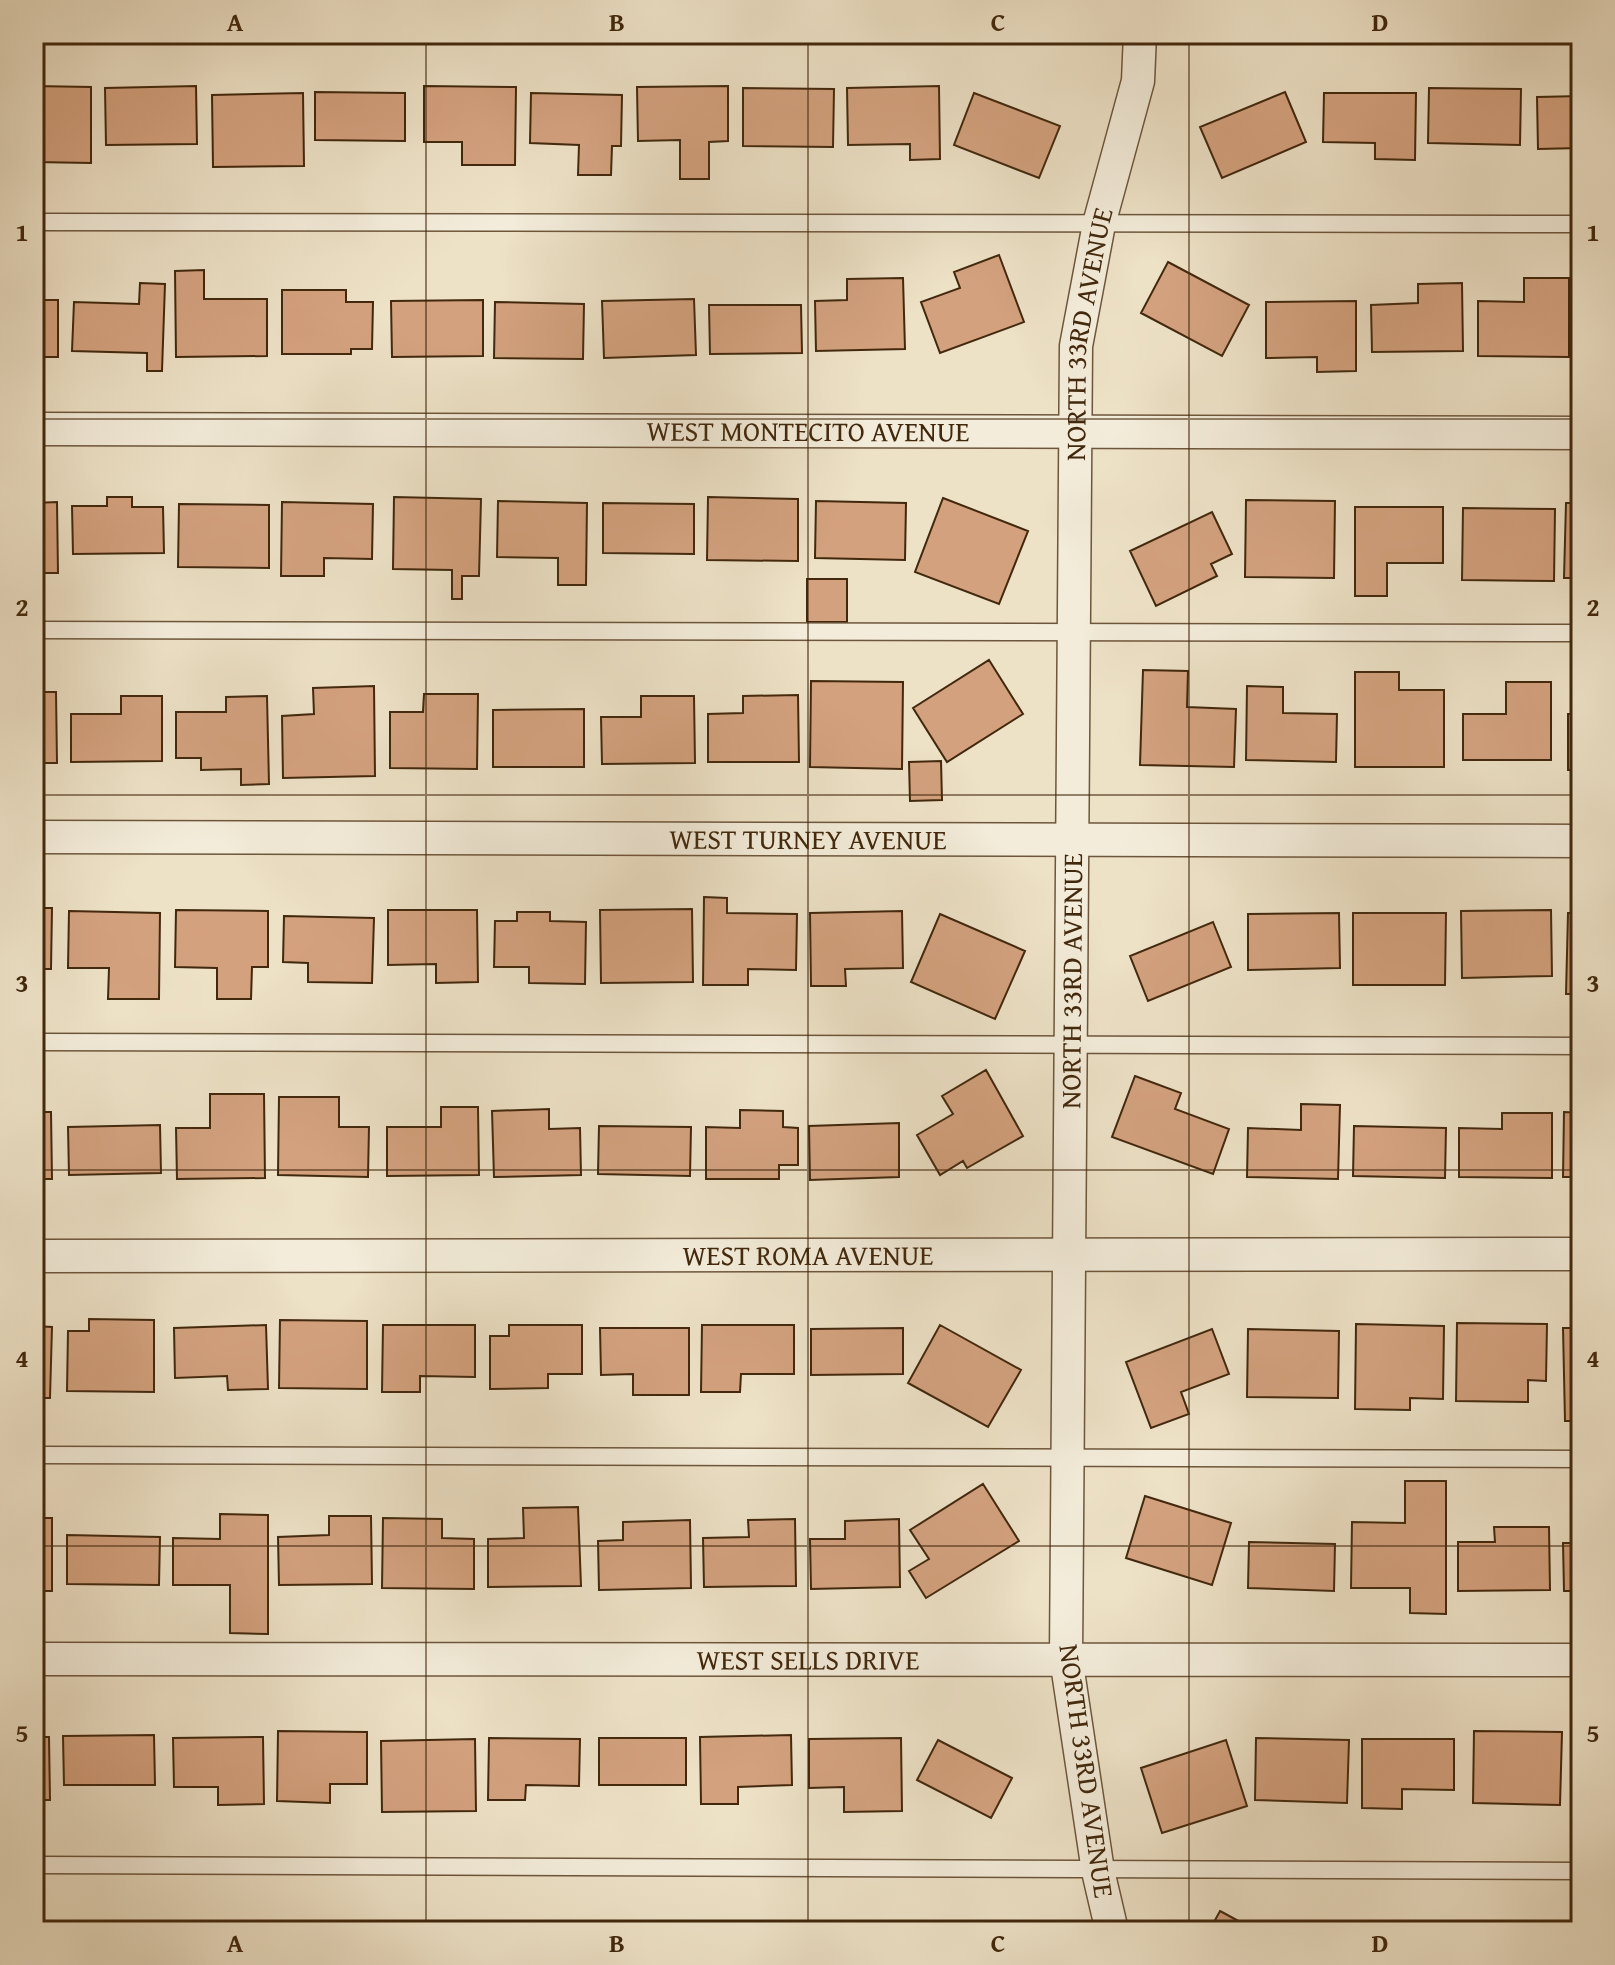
<svg xmlns="http://www.w3.org/2000/svg" width="1615" height="1965" viewBox="0 0 1615 1965" font-family="'Gentium Book Plus',serif">
	<style>
		.building { fill: #d3a17e; stroke: #42280d; stroke-width: 2 }
		.lines { fill: none; stroke-linecap: round; stroke-linejoin: round }
		.lane-casing { stroke: #6d563b; stroke-width: 19 }
		.street-casing { stroke: #6d563b; stroke-width: 35 }
		.lane { stroke: #f3ecda; stroke-width: 16 }
		.street { stroke: #f3ecda; stroke-width: 32 }
		.grid { fill: none; stroke: #42280d; stroke-width: 2; stroke-opacity: 0.55 }
		.labels { text-anchor: middle; stroke-width: 6; stroke-linejoin: round; paint-order: stroke }
		.street-label { font-size: 28px; fill: #42280d; stroke: #f3ecda }
		.neatline { fill: none; stroke: #42280d; stroke-width: 3 }
		.grid-label { font-size: 26px; text-anchor: middle; font-weight: bold; fill: #42280d }
	</style>
	<rect width="100%" height="100%" fill="#ede1c6"/>
	<filter id="stains"><feTurbulence type="fractalNoise" baseFrequency=".0025" numOctaves="4"/><feColorMatrix values="0 0 0 0 .2 0 0 0 0 .09 0 0 0 0 .02 0 0 0 .5 -.17"/></filter>
	<radialGradient id="worn" r=".72"><stop offset=".6" stop-color="#630" stop-opacity="0"/><stop offset="1" stop-color="#630" stop-opacity=".3"/></radialGradient>
	<!-- building -->
	<path class="building" d="M34,86L91,87V163L34,162Z
		M196,86L197,144L106,145L105,88Z
		M424,86L516,87L515,165H462V142H424Z
		M728,86V141L709,142V179H680V140L638,141L637,87Z
		M939,86L940,159L910,160V144L848,145L847,88Z
		M743,88L834,89L833,147L743,146Z
		M1429,88L1521,89L1520,145L1428,143Z
		M315,92L405,93V141L315,140Z
		M1285,92L1306,142L1222,178L1200,127Z
		M303,93L304,166L213,167L212,95Z
		M531,93L622,95L621,146H612L611,175H578L579,145L530,143Z
		M974,93L1060,126L1039,178L954,145Z
		M1324,93H1416L1415,160L1375,159V143L1323,142Z
		M1581,96V148L1538,149L1537,97Z
		M999,255L1024,322L940,353L921,302L960,288L954,272Z
		M1168,262L1249,305L1222,356L1141,313Z
		M204,270V299H267V356L176,357L175,271Z
		M903,278L905,349L816,351L815,301L847,300V279Z
		M1524,278H1569V357L1478,356V301L1524,302Z
		M34,283H39V300H58V357H34Z
		M140,283L165,284L162,371H147V353L72,351L74,302L139,304Z
		M1462,283L1463,351L1372,352L1371,305L1418,303V284Z
		M282,290H346V302H373L372,349H351V354H282Z
		M694,299L696,355L604,358L602,301Z
		M483,300V356L392,357L391,301Z
		M1356,301V371L1317,372V357L1266,358V302Z
		M495,302L584,304L583,359L494,358Z
		M709,305H801L802,353L710,354Z
		M107,497H132V507H163L164,553L73,554L72,506H107Z
		M394,497L481,499L479,576H462V599H452V570L393,569Z
		M708,497L798,499V561L707,560Z
		M943,498L1028,531L999,604L915,572Z
		M1246,500L1335,501L1334,578L1245,577Z
		M498,501L587,503L586,585H558V558L497,557Z
		M816,501L906,503L905,560L815,558Z
		M57,502L58,573H34V503Z
		M282,502L373,504L372,559L324,558V576H281Z
		M603,503L694,504V554L603,553Z
		M1566,503H1581V578H1564Z
		M179,504L269,505V568L178,567Z
		M1355,507H1443V563H1387V596H1355Z
		M1463,508L1555,509L1554,581L1462,580Z
		M1212,512L1232,554L1211,564L1217,576L1156,606L1130,551Z
		M807,579H847V622H807Z
		M989,660L1023,714L947,762L913,708Z
		M1143,670L1188,671L1187,707L1236,709L1234,767L1140,765Z
		M1355,672H1399V690H1444V767H1355Z
		M811,681L903,682L902,769L810,767Z
		M1506,682H1551V760H1463V714H1506Z
		M374,686L375,776L283,778L282,716L314,714L313,688Z
		M1247,686L1283,687V713L1337,714L1336,762L1246,760Z
		M34,692H56L57,763H34Z
		M424,694H478L477,769L390,768V712H423Z
		M798,695L799,762H708V714L743,713V696Z
		M121,696H162V761L71,762V714H121Z
		M267,696L269,784L241,785V769L201,770V758H176V712H226V697Z
		M641,696H694L695,763L602,764L601,717H641Z
		M584,709V767H493V710Z
		M1568,714H1581V770H1568Z
		M941,761L942,800L910,801L909,762Z
		M704,897L727,898V913L797,914L796,970L748,969V985H703Z
		M34,908H52L51,969H34Z
		M692,909L693,982L601,983L600,910Z
		M176,910L268,911V967H252L251,999H217V968L175,967Z
		M388,910H477L478,982L436,983V964L388,965Z
		M1551,910L1552,976L1462,978L1461,911Z
		M69,911L160,913L159,999H108L109,968H68Z
		M902,911L903,968L845,969L846,986H811L810,913Z
		M517,912H550V921L586,922L585,984L529,983V967H494L495,921H517Z
		M1339,913L1340,968L1248,970V914Z
		M1353,913H1446L1445,985H1353Z
		M1568,913H1581V994H1566Z
		M940,914L1025,951L995,1019L911,982Z
		M284,916L374,918L372,983L308,982V963L283,962Z
		M1213,922L1231,967L1148,1001L1130,956Z
		M986,1070L1023,1136L967,1168L963,1161L940,1175L917,1135L953,1114L942,1096Z
		M1135,1076L1181,1093L1175,1109L1229,1129L1213,1174L1112,1137Z
		M210,1094H264L265,1178L177,1179L176,1128H210Z
		M279,1097H339V1127H369L368,1177L278,1175Z
		M1301,1104L1340,1105L1338,1179L1247,1177L1248,1128L1301,1130Z
		M441,1107H478L479,1175L387,1176V1127H441Z
		M549,1109V1129L580,1128L581,1175L494,1177L492,1111Z
		M740,1110L783,1111V1127L798,1128V1165H779V1179H706V1127L740,1128Z
		M34,1112H51L52,1179H34Z
		M1564,1112L1581,1113V1177H1563Z
		M1502,1113H1552V1178L1459,1177V1128L1502,1129Z
		M899,1123V1177L810,1180L809,1126Z
		M160,1125L161,1173L69,1175L68,1127Z
		M599,1126L691,1127L690,1176L598,1174Z
		M1354,1126L1446,1128L1445,1178L1353,1176Z
		M89,1319L154,1320V1392L67,1391L68,1331H89Z
		M280,1320L367,1321V1389L279,1388Z
		M1457,1323L1547,1324L1546,1381L1528,1380V1402L1456,1401Z
		M1356,1324L1444,1326L1443,1399L1410,1398V1410L1355,1409Z
		M266,1325L268,1389L228,1390L227,1376L175,1378L174,1328Z
		M383,1325H475V1377L420,1376V1392H382Z
		M509,1325H582V1374H548V1388L490,1389V1336H509Z
		M702,1325H794V1374H741L740,1392H701Z
		M940,1325L1021,1370L988,1427L908,1383Z
		M34,1326L52,1327L50,1398H34Z
		M600,1328H689V1395H633V1374L601,1375Z
		M903,1328V1374L811,1375V1329Z
		M1563,1328H1581V1421H1565Z
		M1212,1329L1229,1374L1181,1392L1189,1414L1151,1428L1126,1362Z
		M1248,1329L1339,1331L1338,1398L1247,1397Z
		M1405,1481H1446V1614L1410,1613V1588H1351L1352,1522L1405,1523Z
		M983,1484L1019,1541L926,1598L909,1571L929,1559L910,1530Z
		M1145,1496L1231,1523L1212,1585L1126,1558Z
		M578,1507L581,1586L488,1587V1539L524,1538L523,1508Z
		M220,1514L268,1515V1634L230,1633V1585H173V1538L220,1539Z
		M329,1516H371L372,1584L279,1585L278,1537L329,1535Z
		M34,1518H52V1591H34Z
		M383,1518L442,1519V1538L474,1539V1589L382,1588Z
		M795,1519L796,1586L704,1587L703,1538L749,1537L748,1520Z
		M899,1519L900,1587L811,1589L810,1539H845V1521Z
		M690,1520L691,1588L599,1590L598,1541L623,1540V1522Z
		M1494,1527H1549L1550,1590L1458,1591V1542H1495Z
		M67,1535L160,1537L159,1585L67,1584Z
		M1249,1542L1335,1544L1334,1591L1248,1588Z
		M1563,1543H1581V1591H1564Z
		M278,1731L367,1732V1784H330V1803L277,1801Z
		M1474,1731L1562,1732L1560,1805L1473,1803Z
		M154,1735L155,1785H64L63,1736Z
		M791,1735L792,1785L738,1787V1804H701L700,1737Z
		M34,1737H49L50,1800H34Z
		M263,1737L264,1804L218,1805V1787H174L173,1738Z
		M489,1738L580,1739L579,1786L526,1785L525,1800H488Z
		M599,1738H686V1785H599Z
		M901,1738L902,1811L844,1812V1787L809,1788V1739Z
		M1256,1738L1349,1740L1347,1803L1255,1800Z
		M475,1739L476,1811L382,1812L381,1741Z
		M1362,1739H1454V1790L1402,1789V1809L1362,1808Z
		M938,1740L1012,1778L991,1818L917,1780Z
		M1226,1740L1247,1806L1162,1833L1141,1768Z
		M1578,1740H1581V1803H1577Z
		M1220,1911L1257,1931H1209Z
		M1412,1922V1931H1372V1923Z
		M732,1924L775,1925V1931H732Z
		M82,1926V1931H34V1927Z
		M1318,1926H1349V1931H1318Z
		M120,1928H168V1931H120Z
		M206,1928L294,1929V1931H206Z
		M307,1929H399V1931H307Z
		M982,1929H1038V1931H982Z"/>
	<g class="lines">
		<!-- lane casing -->
		<g class="lane-casing">
			<path id="lane" d="M34,222L1581,224
				M34,630L1581,633
				M34,1042L1581,1046
				M34,1455L1581,1459
				M34,1865L1581,1871"/>
		</g>
		<!-- street casing -->
		<g class="street-casing">
			<g id="street">
				<path id="s1" d="M34,429L1581,433"/>
				<path id="s2" d="M34,837L1581,841"/>
				<path id="s3" d="M34,1256L1581,1254"/>
				<path id="s4" d="M34,1659L1581,1660"/>
				<path id="s5" d="M1112,1931L1098,1871L1066,1658L1076,346L1099,224L1138,81L1140,34"/>
			</g>
		</g>
		<!-- lane -->
		<use href="#lane" class="lane"/>
		<!-- street -->
		<use href="#street" class="street"/>
	</g>
	<!-- grid -->
	<path class="grid" d="M426,34V1931M808,34V1931M1189,34V1931M34,419H1581M34,795H1581M34,1170H1581M34,1546H1581"/>
	<g class="labels">
		<!-- street labels -->
		<g class="street-label">
			<text dy="10" stroke="none"><textPath href="#s5" startOffset="1602">NORTH 33RD AVENUE</textPath></text>
			<text dy="10" stroke="none"><textPath href="#s1" startOffset="774">WEST MONTECITO AVENUE</textPath></text>
			<text dy="10" stroke="none"><textPath href="#s2" startOffset="774">WEST TURNEY AVENUE</textPath></text>
			<text dy="10" stroke="none"><textPath href="#s5" startOffset="954">NORTH 33RD AVENUE</textPath></text>
			<text dy="10" stroke="none"><textPath href="#s3" startOffset="774">WEST ROMA AVENUE</textPath></text>
			<text dy="10" stroke="none"><textPath href="#s4" startOffset="774">WEST SELLS DRIVE</textPath></text>
			<text transform="translate(1087 1771) rotate(82)" y="10">NORTH 33RD AVENUE</text>
		</g>
	</g>
	<!-- margin -->
	<rect width="1615" height="1965" fill="none" stroke="#ede1c6" stroke-width="88"/>
	<rect x="44" y="44" width="1527" height="1877" class="neatline"/>
	<g class="grid-label">
		<text x="235" y="31">A</text>
		<text x="617" y="31">B</text>
		<text x="998" y="31">C</text>
		<text x="1380" y="31">D</text>
		<text x="22" y="241">1</text>
		<text x="1593" y="241">1</text>
		<text x="22" y="616">2</text>
		<text x="1593" y="616">2</text>
		<text x="22" y="992">3</text>
		<text x="1593" y="992">3</text>
		<text x="22" y="1367">4</text>
		<text x="1593" y="1367">4</text>
		<text x="22" y="1742">5</text>
		<text x="1593" y="1742">5</text>
		<text x="235" y="1952">A</text>
		<text x="617" y="1952">B</text>
		<text x="998" y="1952">C</text>
		<text x="1380" y="1952">D</text>
	</g>
	<rect width="100%" height="100%" filter="url(#stains)"/>
	<rect width="100%" height="100%" fill="url(#worn)"/>
</svg>
